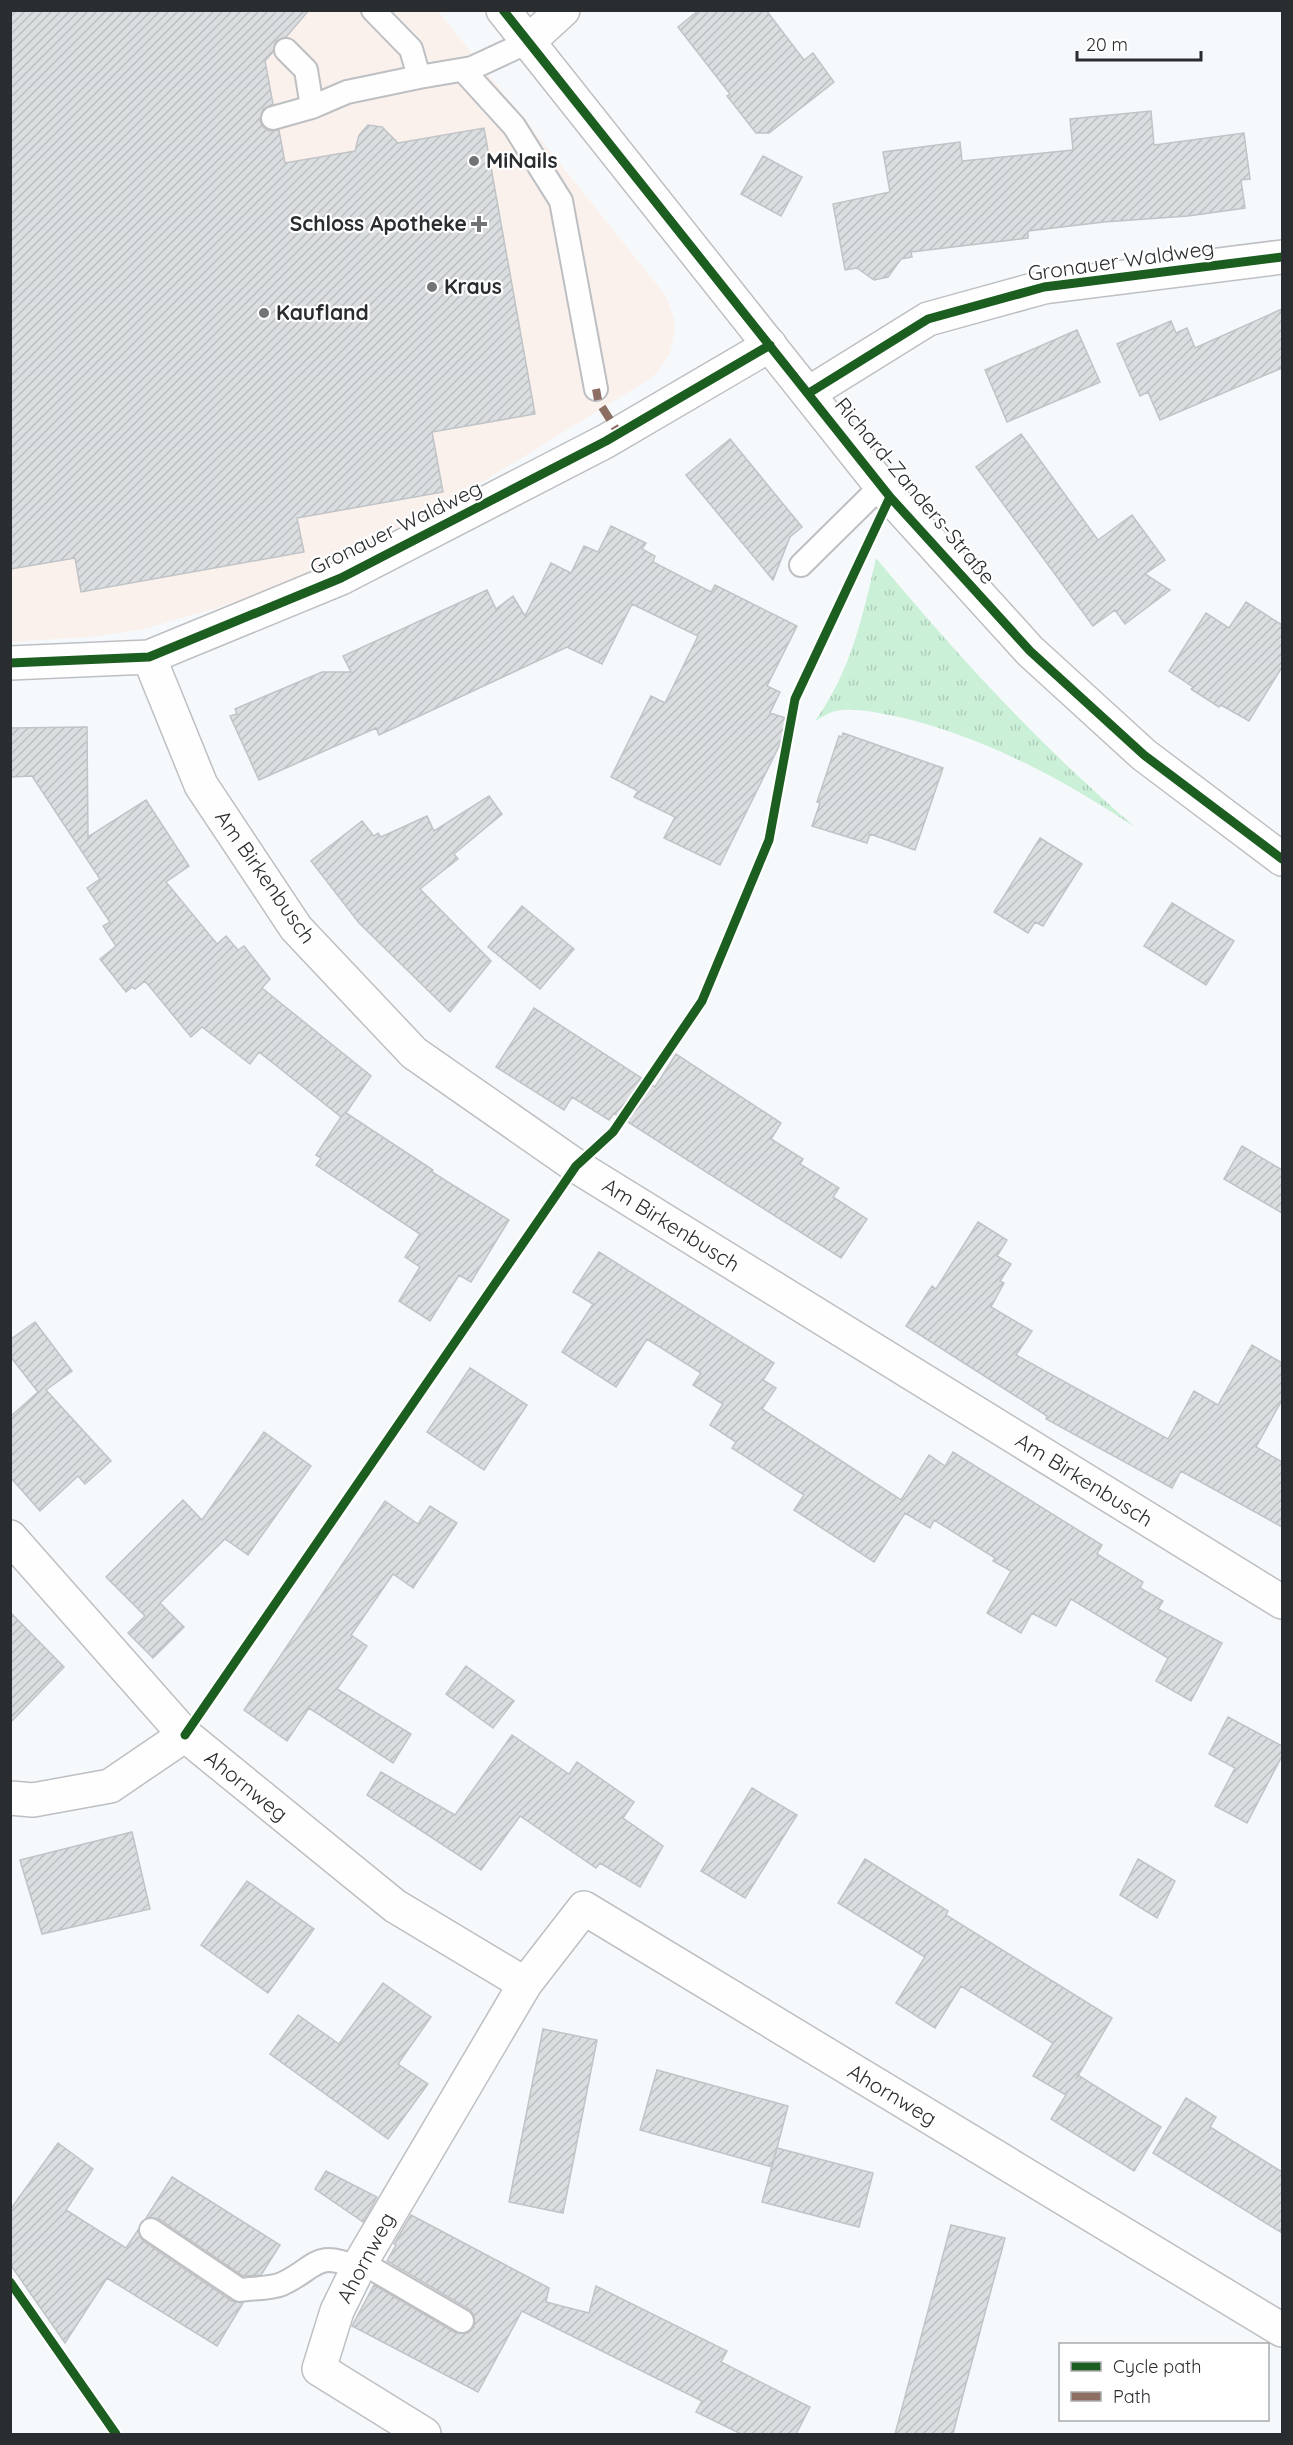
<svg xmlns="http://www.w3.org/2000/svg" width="1293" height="2445" viewBox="0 0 1293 2445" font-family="Quicksand,sans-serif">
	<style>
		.commercial { fill: #faf1ed }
		.grass { fill: url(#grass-tufts) }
		.building { fill: url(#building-hatch); stroke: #c1c4c6; stroke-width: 1.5 }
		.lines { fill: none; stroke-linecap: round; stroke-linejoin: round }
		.lane-casing { stroke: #bdbfc2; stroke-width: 26 }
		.street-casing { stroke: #bdbfc2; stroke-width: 36 }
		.secondary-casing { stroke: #bdbfc2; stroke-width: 36 }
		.lane { stroke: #fefeff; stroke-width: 22 }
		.street { stroke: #fefeff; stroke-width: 33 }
		.secondary { stroke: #fefeff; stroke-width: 33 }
		.quiet { stroke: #8d6e63; stroke-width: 8; stroke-dasharray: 15 8; stroke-linecap: butt }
		.cycleway-casing { stroke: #fff; stroke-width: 13 }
		.cycleway { stroke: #1b5e20; stroke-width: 9 }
		.poi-dot { fill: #717477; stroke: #fff; stroke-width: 2 }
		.labels { text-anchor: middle; stroke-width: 4.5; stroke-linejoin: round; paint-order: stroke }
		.poi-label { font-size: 21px; font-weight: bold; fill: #2a2d2f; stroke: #fff; text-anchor: start }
		.street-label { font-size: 21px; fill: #2a2d2f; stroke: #fff }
	</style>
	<defs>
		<pattern id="grass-tufts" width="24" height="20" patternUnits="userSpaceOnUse" patternTransform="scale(1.5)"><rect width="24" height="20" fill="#cbf0d8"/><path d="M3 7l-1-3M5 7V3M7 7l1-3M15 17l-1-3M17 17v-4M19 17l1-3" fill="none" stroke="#aeceba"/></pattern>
		<pattern id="building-hatch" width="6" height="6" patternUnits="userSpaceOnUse" patternTransform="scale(1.5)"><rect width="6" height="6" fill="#dbdee0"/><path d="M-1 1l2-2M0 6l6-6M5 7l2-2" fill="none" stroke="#bcbfc0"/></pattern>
	</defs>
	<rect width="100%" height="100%" fill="#f6f9fc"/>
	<!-- commercial -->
	<path class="commercial" d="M10,11H438L666,296L674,319L675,330L670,353L657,373L648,380L403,531L287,583L241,601L140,630L90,637L11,642Z"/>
	<!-- grass -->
	<path class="grass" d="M876,558C956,654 1040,746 1135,827C1062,779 985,737 899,717C879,713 856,707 835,711C828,713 821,718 815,721C850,673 863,616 876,558Z"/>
	<!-- building -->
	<path class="building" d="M10,10H309L286,37L276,41L273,52L265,61L273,104L263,109L260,121L263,127L269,131L279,130L285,163L355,151L359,135L368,125L382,127L398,143L484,128L535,414L432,432L443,492L297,518L304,552L81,592L75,558L10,569Z
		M699,10H766L804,60L813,53L834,82L769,133H756L727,96L730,94L678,27Z
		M1151,111L1154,145L1244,133L1250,179L1241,180L1245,208L1188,216L1104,222L1028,231V238L911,252L912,257L901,259L888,277L874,280L857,268L845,270L833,204L890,192L883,152L960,142L962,161L1073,150L1070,119Z
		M763,156L802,177L781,216L741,194Z
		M1282,309V368L1160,420L1148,392L1140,396L1117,344L1171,321L1176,333L1187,328L1195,348Z
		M1077,330L1100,382L1007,422L985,370Z
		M1021,434L1098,540L1132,515L1165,560L1145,574L1170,590L1125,624L1115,610L1093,626L976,467Z
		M730,439L802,527L790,537L773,580L686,475Z
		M611,526L646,543L642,549L655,556L653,562L711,592L715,585L797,626L767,686L780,692L770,713L792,720L720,865L664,838L675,817L634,797L638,791L611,777L651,696L665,703L698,636L632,604L602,664L567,647L379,735L376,728L259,780L230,716L237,714L235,709L322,672H351L343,656L487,590L496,609L513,596L525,616L551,563L571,573L584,546L598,552Z
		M1246,602L1282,625V667L1249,721L1221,705L1219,707L1191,689L1193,687L1169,671L1206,613L1229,628Z
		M87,727L88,837L146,800L189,866L166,882L217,944L226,936L238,950L244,946L270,979L262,988L371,1076L346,1113L433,1170L432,1172L509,1220L471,1282L459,1275L430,1321L399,1301L420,1267L405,1257L420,1234L316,1165L321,1158L316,1155L341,1117L259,1052L250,1064L202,1027L191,1037L145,981L135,989L132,987L126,992L100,959L116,946L103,926L110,922L87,888L100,879L32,776L10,777V728Z
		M843,733L943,768L915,850L870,834L867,843L812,826L820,803L817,802L839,736L842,737Z
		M489,796L502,814L454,854L458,859L420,889L491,961L450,1012L359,923L311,861L362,821L374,836L378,833L381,837L427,816L434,831Z
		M1040,838L1082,864L1043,926L1035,922L1028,933L994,912Z
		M1172,903L1234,941L1206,985L1144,946Z
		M522,906L574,949L540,989L488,947Z
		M534,1008L655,1087L676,1054L781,1123L771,1139L803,1159L800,1164L839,1188L833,1197L867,1219L841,1258L614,1113L609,1120L572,1097L564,1110L496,1067Z
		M1242,1146L1282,1170V1213L1224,1179Z
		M978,1222L1007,1240L997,1256L1011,1264L1000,1281L1004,1283L991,1307L1032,1331L1016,1355L1168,1439L1194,1391L1218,1405L1252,1345L1282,1363V1400L1256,1447L1282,1462V1527L1181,1471L1172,1488L1046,1419L1047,1416L906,1326L932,1286L936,1289Z
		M599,1252L774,1363L763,1380L776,1388L762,1409L901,1500L929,1455L945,1466L953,1452L1102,1545L1097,1554L1143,1582L1140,1588L1163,1601L1158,1609L1222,1643L1191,1701L1156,1681L1168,1658L1071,1599L1056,1626L1032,1613L1021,1633L987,1613L1011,1571L993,1561L995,1558L934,1520L930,1528L905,1513L874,1562L794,1510L804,1495L732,1448L736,1442L710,1425L723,1404L693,1385L701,1373L647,1339L616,1387L562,1352L593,1304L573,1292Z
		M35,1322L72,1371L46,1390L111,1461L85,1484L78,1476L40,1511L10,1477V1417L38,1392L10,1356V1340Z
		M470,1368L527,1405L484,1470L427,1432Z
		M264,1432L311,1466L248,1555L225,1539L160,1603L184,1627L153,1658L128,1633L145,1616L106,1577L183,1500L202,1520Z
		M385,1501L418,1524L430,1506L457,1523L413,1588L393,1574L351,1635L367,1646L337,1689L411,1734L393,1763L309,1708L287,1741L244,1710Z
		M10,1612L64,1667L10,1723Z
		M466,1666L514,1701L493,1728L446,1694Z
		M1228,1717L1282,1746V1756L1247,1823L1215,1806L1235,1768L1209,1754Z
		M512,1735L569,1774L577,1762L634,1802L623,1818L663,1846L640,1887L600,1863L596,1868L520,1816L481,1870L367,1795L381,1772L455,1815Z
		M752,1788L797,1815L745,1898L701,1871Z
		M132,1832L150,1909L42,1934L20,1860Z
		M865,1859L948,1911L946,1915L1112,2018L1076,2079L1078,2075L1161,2127L1134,2171L1051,2119L1066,2095L1033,2076L1053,2043L961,1986L935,2028L896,2003L925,1957L838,1903Z
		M1138,1859L1175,1881L1157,1918L1120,1895Z
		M247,1881L314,1929L268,1993L201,1945Z
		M383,1983L431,2017L398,2064L428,2084L388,2139L270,2054L298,2015L339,2044Z
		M543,2029L597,2040L563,2213L509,2202Z
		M657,2070L788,2106L772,2167L640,2130Z
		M1186,2098L1216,2117L1210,2127L1282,2172V2233L1153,2153Z
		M58,2143L93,2169L66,2210L126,2248L138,2230L143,2241L232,2301L243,2303L217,2346L107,2278L65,2343L10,2264V2210Z
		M777,2148L873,2173L859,2227L762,2202Z
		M326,2171L377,2197L363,2222L315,2189Z
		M172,2177L280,2245L261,2275L243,2276L159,2219L146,2218Z
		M411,2215L549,2288L546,2302L589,2313L596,2286L727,2351L721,2362L810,2407L796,2434H741L696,2412L702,2401L522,2311L478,2392L352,2326L374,2285L456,2333H468L474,2327V2315L469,2309L387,2261L396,2245L394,2244Z
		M951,2225L1005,2238L959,2410L953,2434H895Z"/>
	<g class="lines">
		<!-- lane casing -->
		<g class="lane-casing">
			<path id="lane" d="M373,10L411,49L419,77
				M286,50L306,70L312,107
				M463,70L514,126L561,201L596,389
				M273,118L312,107L347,92L419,77L472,68L528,42
				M801,565L881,486
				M151,2230L240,2290C253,2288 270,2289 282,2284C317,2268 314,2249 358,2268
				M361,2262L462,2321"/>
		</g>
		<!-- street casing -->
		<g class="street-casing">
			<path id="street" d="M528,42L563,10
				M809,393L928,319L1044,287L1282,257
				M149,657L201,785L296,928L414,1053L576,1166L1282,1602
				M10,663L149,657L341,578L606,441L770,345
				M10,1537L185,1735L395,1906L525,1984L584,1908L1282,2330
				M10,1798L33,1800L110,1786L185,1735
				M424,2434L319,2369L337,2311L361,2262L525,1984"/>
		</g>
		<!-- secondary casing -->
		<g class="secondary-casing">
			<path id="secondary" d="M503,10L890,497L1030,651L1144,755L1282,859"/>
		</g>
		<!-- lane -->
		<use href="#lane" class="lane"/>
		<!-- street -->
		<use href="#street" class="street"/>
		<!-- secondary -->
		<use href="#secondary" class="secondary"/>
		<!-- quiet -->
		<path class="quiet" d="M596,389L598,400
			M602,407L619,434"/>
		<!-- cycleway casing -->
		<g class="cycleway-casing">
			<path id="cycleway" d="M503,10L890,497L1030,651L1144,755L1282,859
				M809,393L928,319L1044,287L1282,257
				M10,663L149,657L341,578L606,441L770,345
				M185,1735L576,1166L613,1132L702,1001L769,840L795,699L890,497
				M10,2282L116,2434"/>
		</g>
		<!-- cycleway -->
		<use href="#cycleway" class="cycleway"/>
	</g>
	<!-- markers -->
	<g class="poi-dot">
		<circle cx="474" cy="161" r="6"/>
		<path d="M476 215h6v6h6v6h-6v6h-6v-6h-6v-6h6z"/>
		<circle cx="432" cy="287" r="6"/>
		<circle cx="264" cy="313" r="6"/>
	</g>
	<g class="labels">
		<!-- poi labels -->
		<g class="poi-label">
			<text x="486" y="168">MiNails</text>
			<text x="467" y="231" text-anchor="end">Schloss Apotheke</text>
			<text x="444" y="294">Kraus</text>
			<text x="276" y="320">Kaufland</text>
		</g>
		<!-- street labels -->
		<g class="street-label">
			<text transform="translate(1121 261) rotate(-8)" y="7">Gronauer Waldweg</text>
			<text transform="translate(915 491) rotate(50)" y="7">Richard-Zanders-Straße</text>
			<text transform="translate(396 528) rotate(-26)" y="7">Gronauer Waldweg</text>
			<text transform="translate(265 877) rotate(55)" y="7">Am Birkenbusch</text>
			<text transform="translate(671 1225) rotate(32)" y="7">Am Birkenbusch</text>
			<text transform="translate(1084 1480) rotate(32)" y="7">Am Birkenbusch</text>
			<text transform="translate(246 1786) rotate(39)" y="7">Ahornweg</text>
			<text transform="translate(892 2095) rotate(31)" y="7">Ahornweg</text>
			<text transform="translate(366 2258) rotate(-62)" y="7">Ahornweg</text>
		</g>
	</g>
	<!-- border -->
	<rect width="1293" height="2445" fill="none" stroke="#2a2d2f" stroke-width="24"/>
	<!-- legend -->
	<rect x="1059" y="2343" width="210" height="78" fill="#ffffff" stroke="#aaabac" stroke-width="1.5"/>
	<rect x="1071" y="2362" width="30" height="9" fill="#1b5e20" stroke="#aaabac" stroke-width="1.5"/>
	<text x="1113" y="2373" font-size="18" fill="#2a2d2f">Cycle path</text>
	<rect x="1071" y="2392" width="30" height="9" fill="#8d6e63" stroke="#aaabac" stroke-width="1.5"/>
	<text x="1113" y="2403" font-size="18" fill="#2a2d2f">Path</text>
	<!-- scale -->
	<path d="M1077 51v9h124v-9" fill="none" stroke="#2a2d2f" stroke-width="3"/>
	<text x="1086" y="51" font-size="18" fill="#2a2d2f" stroke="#ffffff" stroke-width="4.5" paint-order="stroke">20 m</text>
</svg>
